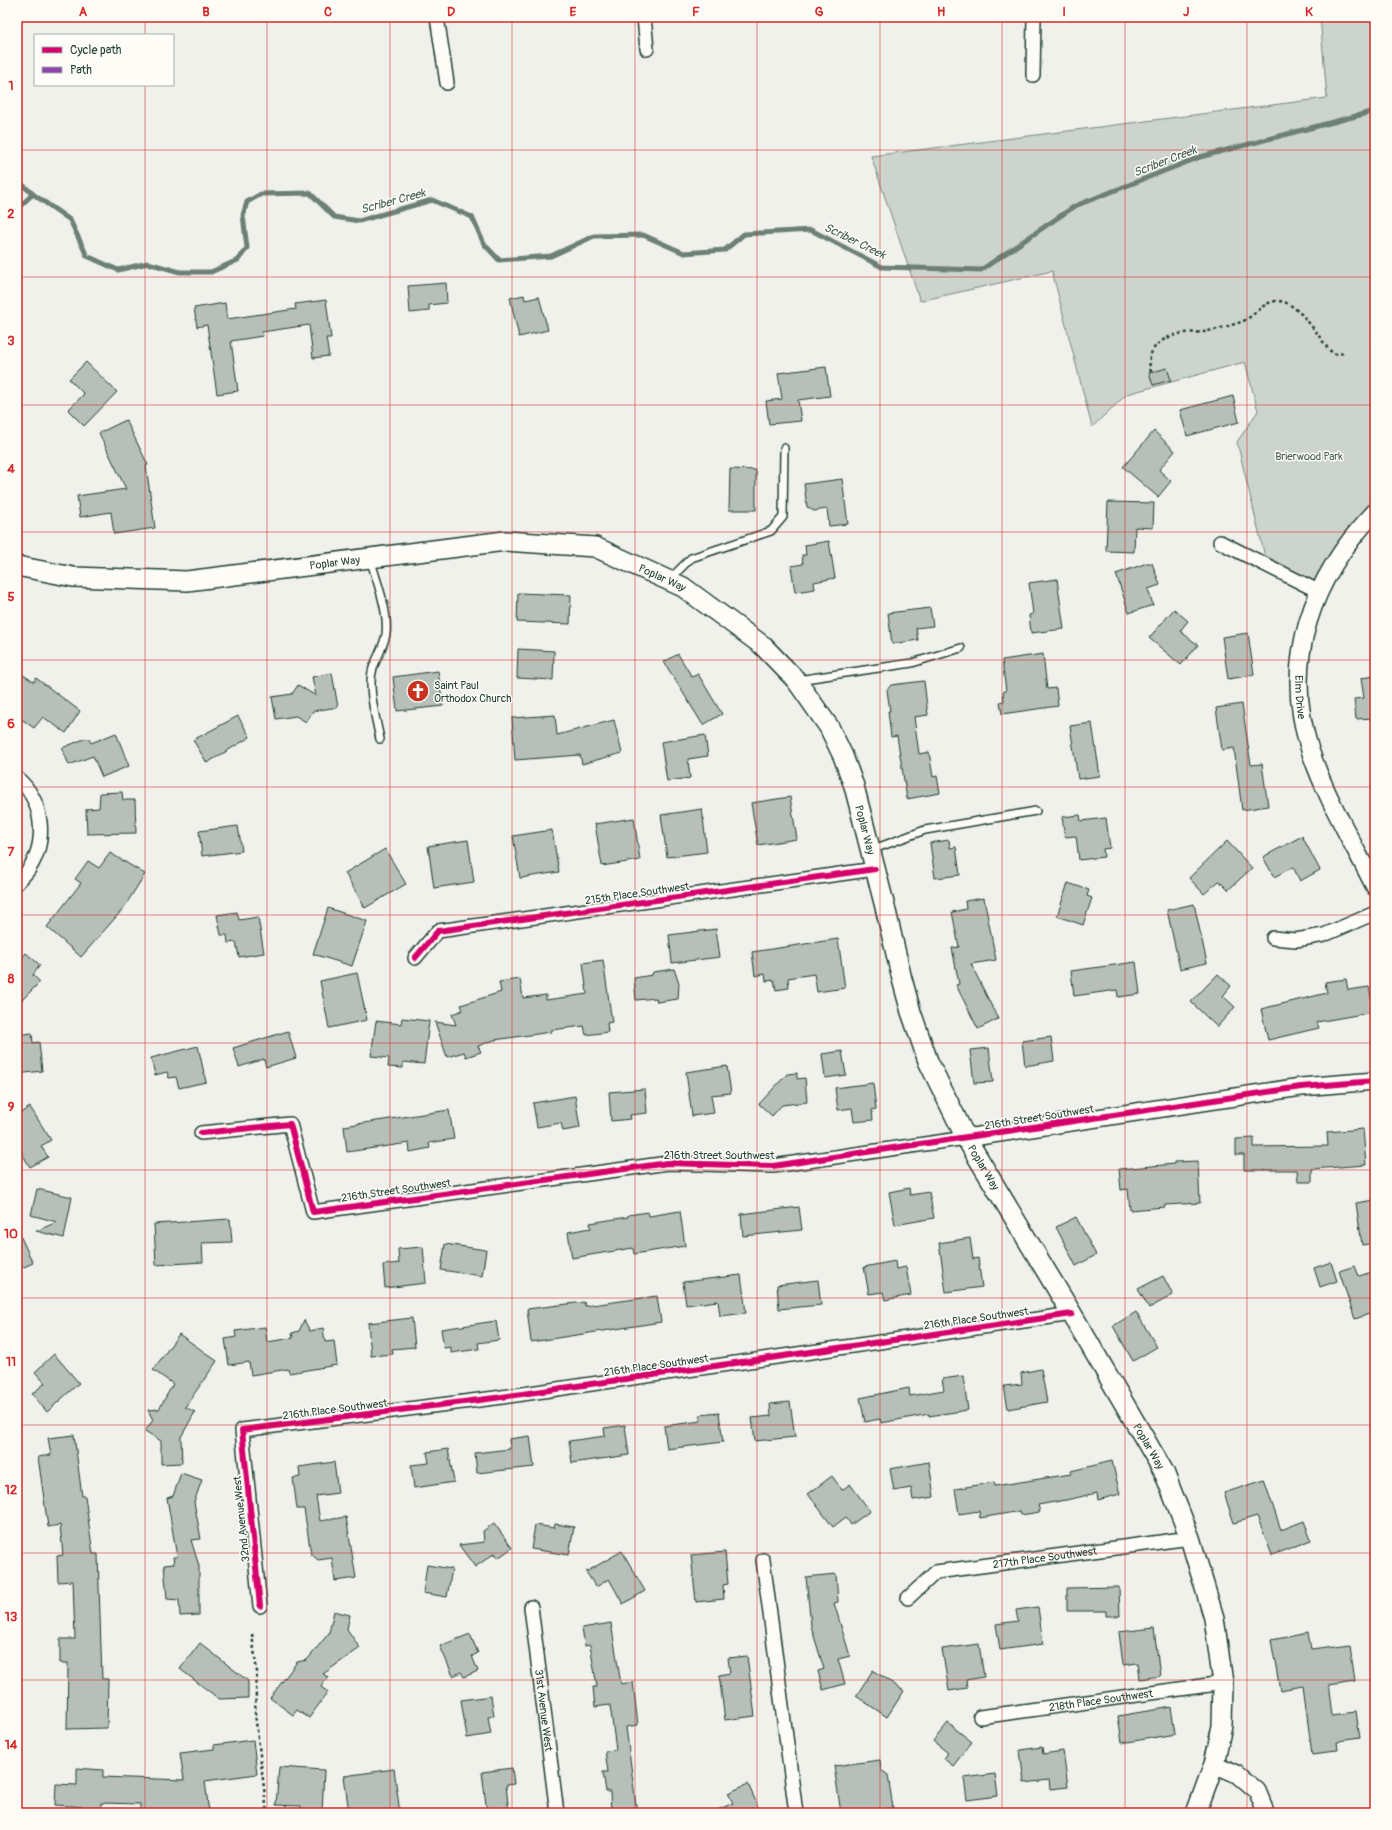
<svg xmlns="http://www.w3.org/2000/svg" width="1392" height="1830" viewBox="0 0 1392 1830" font-family="Pangolin,sans-serif">
	<style>
		.green { fill: #cdd3cd; stroke: #768880 }
		.lines { fill: none; stroke-linecap: round; stroke-linejoin: round }
		.stream { stroke: #6c8077; stroke-width: 5 }
		.building { fill: #b6bfb8; stroke: #1f3d34 }
		.service-casing { stroke: #1f3d34; stroke-width: 10 }
		.minor-casing { stroke: #1f3d34; stroke-width: 16 }
		.tertiary-casing { stroke: #1f3d34; stroke-width: 20 }
		.secondary-casing { stroke: #1f3d34; stroke-width: 22 }
		.path { stroke: #1f3d34; stroke-width: 2.5; stroke-dasharray: 3 3; stroke-linecap: butt }
		.service { stroke: #fdfcf7; stroke-width: 7 }
		.minor { stroke: #fdfcf7; stroke-width: 13 }
		.tertiary { stroke: #fdfcf7; stroke-width: 17 }
		.secondary { stroke: #fdfcf7; stroke-width: 19 }
		.quiet { stroke: #8e44ad; stroke-width: 5; stroke-dasharray: 10 5; stroke-linecap: butt }
		.cycleway-casing { stroke: #fdfcf7; stroke-width: 8 }
		.cycleway { stroke: #d6006c; stroke-width: 6 }
		.grid { fill: none; stroke: #d62828; stroke-width: 1; stroke-opacity: 0.55 }
		.labels { text-anchor: middle; stroke-width: 3; stroke-linejoin: round; paint-order: stroke }
		.park-label { font-size: 11px; fill: #425b53; stroke: #fdfcf7 }
		.street-label { font-size: 11px; fill: #1f3d34; stroke: #fdfcf7 }
		.poi-label { font-size: 11px; fill: #1f3d34; stroke: #fdfcf7; text-anchor: start }
		.water-label { font-size: 12px; font-style: italic; fill: #455e56; stroke: #fdfcf7 }
		.neatline { fill: none; stroke: #d62828; stroke-width: 1.5 }
		.grid-label { font-size: 13px; text-anchor: middle; font-weight: bold; fill: #d62828 }
	</style>
	<rect width="100%" height="100%" fill="#f0f1eb"/>
	<filter id="ink" filterUnits="userSpaceOnUse"><feTurbulence type="fractalNoise" baseFrequency=".025" numOctaves="2"/><feDisplacementMap in="SourceGraphic" scale="8" xChannelSelector="R" yChannelSelector="G"/><feConvolveMatrix kernelMatrix="1 2 1 2 8 2 1 2 1" color-interpolation-filters="sRGB"/></filter>
	<g filter="url(#ink)">
		<!-- green -->
		<path class="green" d="M1320,17H1375V337L1371,339L1375,355V512L1318,591L1267,565L1237,442L1258,411L1245,362L1127,394L1092,427L1052,271L920,301L871,156L1327,98Z"/>
		<g class="lines">
			<!-- stream -->
			<path class="stream" d="M17,180L33,194
				M17,209L33,194L70,220L87,256L118,270L148,263L180,272H211L238,260L247,248L243,215L247,202L261,194L310,193L334,217L359,221L432,200L472,217L484,244L499,260L551,256L594,236L643,235L684,253L725,250L744,234L811,230L882,267L981,270L1075,206L1200,157L1375,111"/>
		</g>
		<!-- building -->
		<path class="building" d="M446,283L447,303L429,305V311L410,313L408,286Z
			M524,295L525,300L539,297L548,330L519,337L510,298Z
			M326,300L331,338H326L329,356L313,358L309,325L262,332L263,336L231,341L238,391L217,394L207,325L197,327L194,308L225,303L227,319L296,309L295,304Z
			M86,362L117,392L84,426L68,410L84,394L69,379Z
			M826,367L830,396L798,400L801,421L769,424L766,401L782,399L778,373Z
			M1167,368L1171,380L1153,385L1149,373Z
			M1233,396L1239,422L1187,436L1180,410Z
			M126,420L148,465L146,466L155,528L114,534L111,512L80,517L77,496L126,489L99,433Z
			M1154,431L1175,451L1159,470L1171,481L1158,497L1123,467Z
			M730,469L756,470V510H729Z
			M842,479L848,524L829,526L827,509L814,511L807,507L804,484Z
			M1108,502L1154,503L1153,528L1135,527L1134,552L1106,551Z
			M829,541L835,578L814,582L815,589L795,592L791,566L803,564L802,555H806L805,545Z
			M1147,563H1152L1160,585L1148,589L1153,605L1129,613L1116,574Z
			M1057,579L1064,629L1031,633L1029,615L1033,614L1029,583Z
			M518,593L571,595L570,624L517,622Z
			M930,608L933,626L916,628L918,640L892,644L888,613Z
			M1174,609L1188,621L1180,631L1198,645L1181,665L1149,638Z
			M1248,633L1254,675L1228,679L1222,637Z
			M518,649L554,651L553,680L517,678Z
			M678,654L692,677L698,674L722,714L703,725L664,662Z
			M1043,654L1047,689L1056,688L1058,706L1002,714L1000,702L1004,701L1003,692L1006,691L1002,660Z
			M17,671L34,682L36,678L80,711L66,733L43,717L34,728L17,716Z
			M438,671L443,706L397,711L393,677Z
			M332,673L338,707L313,711L306,722L296,716L276,719L272,697L292,694L298,685L316,696L312,677Z
			M1375,676V718L1356,719L1354,699L1364,698L1361,678Z
			M924,681L928,715L914,717L919,754L929,752L933,777L937,776L940,793L907,799L897,736L891,737L888,711H890L887,690L891,685Z
			M1242,704L1251,765L1262,764L1268,806L1242,810L1234,748L1222,750L1216,708Z
			M555,715L557,735L614,720L622,753L582,764L580,755L515,760L512,718Z
			M238,716L250,737L207,763L193,740Z
			M1092,723L1100,776L1078,779L1070,726Z
			M116,733L129,766L102,777L93,756L69,765L62,748L84,739H89L91,743Z
			M705,735L708,756L688,759L690,778L667,781L661,742Z
			M122,792L123,800H135L136,833L87,834L86,809L99,808L100,793Z
			M790,797L797,839L758,845L751,803Z
			M702,809L707,852L667,857L661,815Z
			M1080,815L1081,821L1106,818L1110,848L1103,849L1104,857L1079,860L1076,836L1065,837L1062,817Z
			M634,818L640,860L602,866L595,824Z
			M238,826L242,851L202,856L199,831Z
			M552,830L559,872L520,878L513,836Z
			M1302,836L1320,870L1300,881L1293,867L1274,877L1263,857Z
			M468,840L474,882L434,888L428,846Z
			M949,840L950,848L956,847L960,875L935,878L930,843Z
			M1227,841L1252,868L1228,890L1219,881L1204,894L1189,878Z
			M385,849L406,884L365,908L345,873Z
			M110,853L145,874L123,909L81,957L47,927L81,883L75,879L88,861L99,868Z
			M1068,883L1089,890L1087,896L1092,898L1083,925L1057,916Z
			M984,898L996,960L971,964L998,1019L978,1029L956,985L959,984L952,948L959,947L952,912L966,909L965,901Z
			M1194,904L1207,963L1180,969L1167,910Z
			M328,908L367,921L352,966L313,954Z
			M237,912L239,920L258,917L264,953L239,957L236,942L228,943L227,935H221L217,915Z
			M716,929L720,957L672,963L669,935Z
			M838,939L845,988L817,992L814,974L788,978L789,988L776,990L774,980L766,981L765,974L755,976L752,952Z
			M26,953L40,965L33,975L40,982L17,1005V964Z
			M603,960L612,1022L607,1023L608,1032L586,1035L584,1026L551,1030V1032L494,1040L478,1046L481,1052L466,1057L464,1052L447,1057L435,1022L456,1025L452,1014L463,1010L461,1005L501,992L499,982L520,979L523,998L546,995V1000L587,994L583,963Z
			M1136,962L1140,994L1118,997L1117,990L1074,996L1071,971Z
			M674,969L679,984L678,999L657,1002L656,998L636,1000L634,978L652,975L653,972Z
			M357,973L367,1020L329,1028L320,981Z
			M1218,974L1231,986L1223,996L1235,1007L1217,1027L1191,1002Z
			M1346,979L1348,990L1369,987L1374,1012L1317,1022L1319,1028L1268,1040L1261,1009L1327,993L1325,982Z
			M402,1018L429,1021L424,1064L403,1062V1068L388,1067L389,1058L371,1056L376,1021L401,1024Z
			M288,1031L296,1058L266,1067L264,1059L239,1067L233,1048Z
			M32,1033L33,1043L39,1042L42,1071L17,1074V1035Z
			M1051,1037L1054,1061L1025,1066L1022,1041Z
			M198,1046L206,1082L179,1088L176,1077L169,1078L167,1072L155,1075L151,1058Z
			M989,1048L993,1082L974,1083L970,1050Z
			M842,1051L846,1075L825,1078L822,1054Z
			M727,1066L731,1093L711,1095L714,1113L692,1116L686,1072Z
			M797,1073V1079L805,1078L807,1102L782,1105L772,1116L759,1104L787,1074Z
			M873,1083L876,1109L872,1110L873,1120L854,1122L852,1108L838,1110L835,1088Z
			M645,1089L647,1113L630,1115L631,1119L611,1121L609,1092Z
			M575,1096L580,1128L563,1131L561,1123L537,1127L533,1103Z
			M30,1107L51,1140L41,1146L48,1157L30,1167L17,1145V1115Z
			M449,1110L454,1139L429,1143L430,1148L410,1152L409,1143L347,1152L344,1126Z
			M1363,1129L1366,1165L1312,1169V1182H1298L1297,1170H1244V1155H1236V1139L1254,1138V1147L1328,1146L1327,1132Z
			M1198,1161L1200,1203L1165,1205V1207L1130,1210L1128,1189L1121,1190L1119,1169L1174,1164V1162Z
			M909,1188L910,1195L929,1192L934,1218L895,1225L889,1192Z
			M37,1189L72,1197L64,1238L36,1231L57,1222L31,1215Z
			M1375,1200V1243L1362,1245L1356,1203Z
			M799,1207L802,1230L743,1236L741,1214Z
			M680,1211L685,1246L634,1254L633,1248L572,1258L568,1232L591,1228L590,1223L628,1217V1215L648,1212L649,1216Z
			M1076,1217L1096,1255L1076,1266L1056,1227Z
			M230,1219L232,1242L202,1243L203,1262L156,1265L154,1224Z
			M17,1229L33,1263L17,1270Z
			M970,1238L973,1259L978,1258L982,1287L946,1292L939,1243Z
			M445,1244L486,1250L482,1276L441,1270Z
			M423,1247L426,1283L385,1288L383,1265L399,1263L398,1249Z
			M895,1261L896,1269L906,1267L911,1295L885,1300L883,1292L869,1294L864,1267Z
			M1331,1262L1337,1281L1320,1287L1314,1268Z
			M1355,1266L1359,1276L1372,1272L1375,1280V1312L1355,1319L1339,1271Z
			M741,1275L746,1313L720,1316L718,1301L686,1305L683,1282Z
			M1163,1276L1173,1295L1149,1308L1138,1289Z
			M818,1280L821,1305L779,1309L777,1285Z
			M657,1296L661,1322L531,1342L527,1309L584,1302L585,1306Z
			M1136,1312L1157,1347L1133,1361L1113,1326Z
			M412,1318L415,1347L392,1349L393,1354L371,1356L368,1323Z
			M304,1320L310,1331L323,1328L325,1342L334,1341L337,1365L289,1373L288,1369L251,1375L249,1362L229,1365L225,1339L236,1337L235,1331L265,1327L267,1342L293,1338L292,1333L299,1331Z
			M496,1321L499,1340L478,1343L479,1349L451,1353V1347L444,1348L441,1329Z
			M179,1334L217,1361L185,1407L195,1412L181,1437L182,1463L161,1464V1441L145,1431L153,1420L148,1410L159,1409L173,1384L153,1370Z
			M54,1354L79,1383L47,1412L32,1394L45,1383L35,1372Z
			M1041,1369L1047,1402L1008,1409L1004,1386L1022,1384L1021,1373Z
			M963,1376L968,1410L929,1416V1414L881,1423L880,1419L865,1422L860,1398L909,1388L910,1396L944,1390L942,1379Z
			M790,1402L795,1437L755,1441L752,1418L771,1416L770,1404Z
			M719,1413L723,1442L667,1449L664,1426L701,1421L700,1415Z
			M625,1425L629,1455L572,1463L569,1441L605,1436L604,1428Z
			M74,1435L82,1496H85L93,1554H98L102,1679H108L107,1728L67,1729L68,1663H60V1639H75L73,1581L58,1582L57,1556L63,1555L60,1525L48,1527L38,1457L51,1455L48,1438Z
			M530,1436L534,1467L477,1473L475,1453L510,1449L509,1439Z
			M448,1449L454,1482L414,1488L411,1465L429,1463L427,1452Z
			M1112,1461L1120,1494L1098,1500L1097,1493L1066,1500L1038,1505L1040,1512L1021,1515L1020,1511L980,1518L979,1511L959,1514L955,1489L994,1482L995,1486L1071,1474V1471Z
			M334,1462L338,1493L316,1496L320,1521L346,1517L356,1578L335,1581L332,1558L318,1560L311,1554L304,1509H297L293,1478L300,1477L299,1467Z
			M929,1462L934,1497L913,1500L911,1488L894,1491L890,1469Z
			M181,1473L202,1480L194,1502L201,1539L191,1540L199,1566V1615L180,1616L179,1600L167,1599L164,1565L174,1564L173,1557H177L167,1498L173,1496Z
			M832,1476L842,1490L850,1484L870,1511L851,1525L846,1517L833,1527L808,1494Z
			M1264,1480L1281,1530L1304,1521L1311,1540L1272,1555L1257,1516L1234,1523L1224,1493Z
			M494,1523L512,1548L498,1558L495,1553L475,1567L459,1545L484,1542L483,1531Z
			M555,1524L574,1527L569,1555L531,1549L535,1525L554,1528Z
			M622,1551L645,1591L623,1604L609,1579L596,1587L586,1572Z
			M725,1552L728,1584L723,1585L724,1599L696,1602L691,1555Z
			M427,1565L452,1569L447,1597L423,1593Z
			M836,1574L838,1602L834,1603L850,1656L838,1659L845,1684L823,1690L818,1671L824,1669L811,1626L806,1577Z
			M1119,1587L1120,1616H1106V1611H1067V1588Z
			M1038,1607L1043,1644L1000,1650L996,1624L1018,1621L1016,1610Z
			M334,1611L350,1615L347,1629L360,1648L323,1674L328,1677L321,1687L328,1692L309,1718L297,1710L293,1715L270,1698L297,1662L307,1660L329,1633Z
			M611,1623L621,1684L633,1682L638,1725L626,1727L637,1813H611L610,1792H606L603,1772H608L605,1751L616,1750L610,1705L595,1707L593,1687H597L590,1645L585,1646L582,1628Z
			M1154,1628L1160,1676L1140,1679L1138,1663L1123,1665L1119,1632Z
			M1308,1633L1311,1649L1350,1644L1355,1682L1327,1686L1331,1714L1356,1711L1360,1740L1336,1743L1337,1751L1312,1754L1303,1686L1280,1690L1271,1640Z
			M470,1634L478,1653L472,1656L478,1671L464,1677L461,1672L453,1676L440,1646Z
			M200,1643L248,1681V1698L219,1699L180,1669Z
			M979,1644L984,1677L966,1680L967,1688L949,1691L942,1649Z
			M747,1656L755,1716L725,1720L719,1675L730,1673L728,1658Z
			M873,1670L904,1691L887,1717L856,1696Z
			M491,1696L494,1716L488,1717L491,1734L467,1738L461,1700Z
			M1171,1707L1175,1734L1122,1743L1118,1716Z
			M948,1723L972,1742L953,1766L943,1758L948,1753L933,1741Z
			M253,1740L257,1774L205,1781L209,1813H140V1804L101,1803V1808L55,1805L56,1784L77,1785V1768L103,1770V1777L184,1780L180,1753L214,1749V1745Z
			M1042,1747L1043,1754L1063,1751L1068,1787L1050,1789L1049,1780L1024,1783L1020,1750Z
			M880,1760L881,1770L888,1775L893,1808L856,1813H841L834,1766Z
			M279,1767L324,1770L322,1813H301V1806L276,1805Z
			M512,1768L514,1784L506,1785L509,1813H487L482,1772Z
			M394,1769L400,1813H349L344,1776Z
			M995,1774L998,1796L967,1800L964,1778Z
			M748,1784L761,1813H711L733,1803L728,1793Z"/>
		<g class="lines">
			<!-- service casing -->
			<g class="service-casing">
				<path id="service" d="M370,558C376,580 389,611 386,634C384,646 377,657 373,668C367,687 376,719 380,739
					M670,579L691,558L771,531L783,517L784,448
					M798,680L912,663L961,648
					M871,850L925,830L1036,811"/>
			</g>
			<!-- minor casing -->
			<g class="minor-casing">
				<g id="minor">
					<path d="M437,17L447,83"/>
					<path d="M644,17L647,49"/>
					<path d="M1033,75L1034,17"/>
					<path d="M1220,542L1318,591"/>
					<path d="M17,778C43,800 48,840 29,869C26,874 21,878 17,883"/>
					<path d="M1273,938L1296,940L1324,935L1375,913"/>
					<path d="M415,958L438,931L875,869"/>
					<path d="M201,1133L290,1124L313,1212L668,1163L773,1166L966,1138"/>
					<path d="M763,1560L796,1813"/>
					<path id="s1" d="M908,1598L936,1572L1190,1538"/>
					<path d="M260,1606L242,1430L495,1398L1072,1314"/>
					<path id="s2" d="M531,1607L557,1813"/>
					<path id="s3" d="M980,1717L1223,1683"/>
				</g>
			</g>
			<!-- tertiary casing -->
			<g class="tertiary-casing">
				<g id="tertiary">
					<path id="s4" d="M1375,512C1312,577 1281,661 1310,750C1326,798 1353,843 1375,887"/>
					<path d="M966,1138L1301,1087L1375,1081"/>
					<path d="M1214,1764L1237,1774L1257,1791L1266,1813"/>
				</g>
			</g>
			<!-- secondary casing -->
			<g class="secondary-casing">
				<g id="secondary">
					<path id="s5" d="M17,566L73,577L187,581L505,541L595,547L683,587L762,645L796,680L829,727L843,756L854,786L885,907L902,979L911,1012L928,1061L966,1138L1072,1314L1164,1472L1190,1538L1214,1618L1223,1683L1222,1726L1214,1764L1196,1813"/>
				</g>
			</g>
			<!-- path -->
			<path class="path" d="M1151,372C1145,351 1158,339 1179,334C1186,332 1195,333 1203,332C1215,330 1229,326 1241,322C1255,317 1266,296 1284,302C1301,308 1318,335 1329,350L1335,354L1345,353
				M252,1634L257,1672L255,1713L267,1813"/>
			<!-- service -->
			<use href="#service" class="service"/>
			<!-- minor -->
			<use href="#minor" class="minor"/>
			<!-- tertiary -->
			<use href="#tertiary" class="tertiary"/>
			<!-- secondary -->
			<use href="#secondary" class="secondary"/>
			<!-- quiet -->
			<path class="quiet" d="M1216,1813L1217,1808"/>
			<!-- cycleway casing -->
			<g class="cycleway-casing">
				<path id="cycleway" d="M415,958L438,931L875,869
					M201,1133L290,1124L313,1212L668,1163L773,1166L1301,1087L1375,1081
					M260,1606L242,1430L495,1398L1072,1314"/>
			</g>
			<!-- cycleway -->
			<use href="#cycleway" class="cycleway"/>
		</g>
	</g>
	<!-- grid -->
	<path class="grid" d="M145,17V35M267,17V1813M390,17V1813M512,17V1813M635,17V1813M757,17V1813M880,17V1813M1002,17V1813M1125,17V1813M1247,17V1813M145,85V1813M17,150H1375M17,277H1375M17,405H1375M17,532H1375M17,660H1375M17,787H1375M17,915H1375M17,1043H1375M17,1170H1375M17,1298H1375M17,1425H1375M17,1553H1375M17,1680H1375"/>
	<!-- icons -->
	<defs>
		<g id="church-disc" transform="scale(1.15)"><circle r="9.5" fill="#c8321e" stroke="#fdfcf7"/><path d="M-1.2-6h2.4v3.5h3.3v2.4h-3.3V6h-2.4V-.1h-3.3v-2.4h3.3Z" fill="#fff"/></g>
	</defs>
	<g fill-rule="evenodd">
		<use href="#church-disc" x="418" y="691"/>
	</g>
	<g class="labels">
		<!-- park labels -->
		<g class="park-label">
			<text x="1309" y="460">Brierwood Park</text>
		</g>
		<!-- street labels -->
		<g class="street-label">
			<text dy="4" stroke="none"><textPath href="#s5" startOffset="320">Poplar Way</textPath></text>
			<text dy="4" stroke="none"><textPath href="#s5" startOffset="656">Poplar Way</textPath></text>
			<text dy="4" stroke="none"><textPath href="#s4" startOffset="206">Elm Drive</textPath></text>
			<text dy="4" stroke="none"><textPath href="#s5" startOffset="992">Poplar Way</textPath></text>
			<text transform="translate(637 893) rotate(-8)" y="4">215th Place Southwest</text>
			<text transform="translate(1039 1117) rotate(-9)" y="4">216th Street Southwest</text>
			<text x="719" y="1159">216th Street Southwest</text>
			<text dy="4" stroke="none"><textPath href="#s5" startOffset="1352">Poplar Way</textPath></text>
			<text transform="translate(396 1190) rotate(-8)" y="4">216th Street Southwest</text>
			<text transform="translate(976 1318) rotate(-8)" y="4">216th Place Southwest</text>
			<text transform="translate(656 1365) rotate(-8)" y="4">216th Place Southwest</text>
			<text transform="translate(335 1409) rotate(-7)" y="4">216th Place Southwest</text>
			<text dy="4" stroke="none"><textPath href="#s5" startOffset="1676">Poplar Way</textPath></text>
			<text transform="translate(241 1519) rotate(-96)" y="4">32nd Avenue West</text>
			<text dy="4" stroke="none"><textPath href="#s1" startOffset="148">217th Place Southwest</textPath></text>
			<text dy="4" stroke="none"><textPath href="#s3" startOffset="122">218th Place Southwest</textPath></text>
			<text dy="4" stroke="none"><textPath href="#s2" startOffset="104">31st Avenue West</textPath></text>
		</g>
		<!-- poi labels -->
		<g class="poi-label">
			<text x="434" y="689">Saint Paul<tspan x="434" dy="13">Orthodox Church</tspan></text>
		</g>
		<!-- water labels -->
		<g class="water-label">
			<text transform="translate(1165 161) rotate(-21)" y="4">Scriber Creek</text>
			<text transform="translate(393 201) rotate(-15)" y="4">Scriber Creek</text>
			<text transform="translate(855 241) rotate(26)" y="4">Scriber Creek</text>
		</g>
	</g>
	<!-- margin -->
	<rect width="1392" height="1830" fill="none" stroke="#fdfcf7" stroke-width="44"/>
	<!-- legend -->
	<rect x="34" y="34" width="140" height="52" fill="#fdfcf7" stroke="#a4b0a9"/>
	<rect x="42" y="47" width="20" height="6" fill="#d6006c" stroke="#a4b0a9"/>
	<text x="70" y="54" font-size="12" fill="#1f3d34">Cycle path</text>
	<rect x="42" y="67" width="20" height="6" fill="#8e44ad" stroke="#a4b0a9"/>
	<text x="70" y="74" font-size="12" fill="#1f3d34">Path</text>
	<rect x="22" y="22" width="1348" height="1786" class="neatline"/>
	<g class="grid-label">
		<text x="83" y="16">A</text>
		<text x="206" y="16">B</text>
		<text x="328" y="16">C</text>
		<text x="451" y="16">D</text>
		<text x="573" y="16">E</text>
		<text x="696" y="16">F</text>
		<text x="819" y="16">G</text>
		<text x="941" y="16">H</text>
		<text x="1064" y="16">I</text>
		<text x="1186" y="16">J</text>
		<text x="1309" y="16">K</text>
		<text x="11" y="90">1</text>
		<text x="11" y="218">2</text>
		<text x="11" y="345">3</text>
		<text x="11" y="473">4</text>
		<text x="11" y="601">5</text>
		<text x="11" y="728">6</text>
		<text x="11" y="856">7</text>
		<text x="11" y="983">8</text>
		<text x="11" y="1111">9</text>
		<text x="11" y="1238">10</text>
		<text x="11" y="1366">11</text>
		<text x="11" y="1494">12</text>
		<text x="11" y="1621">13</text>
		<text x="11" y="1749">14</text>
	</g>
</svg>
